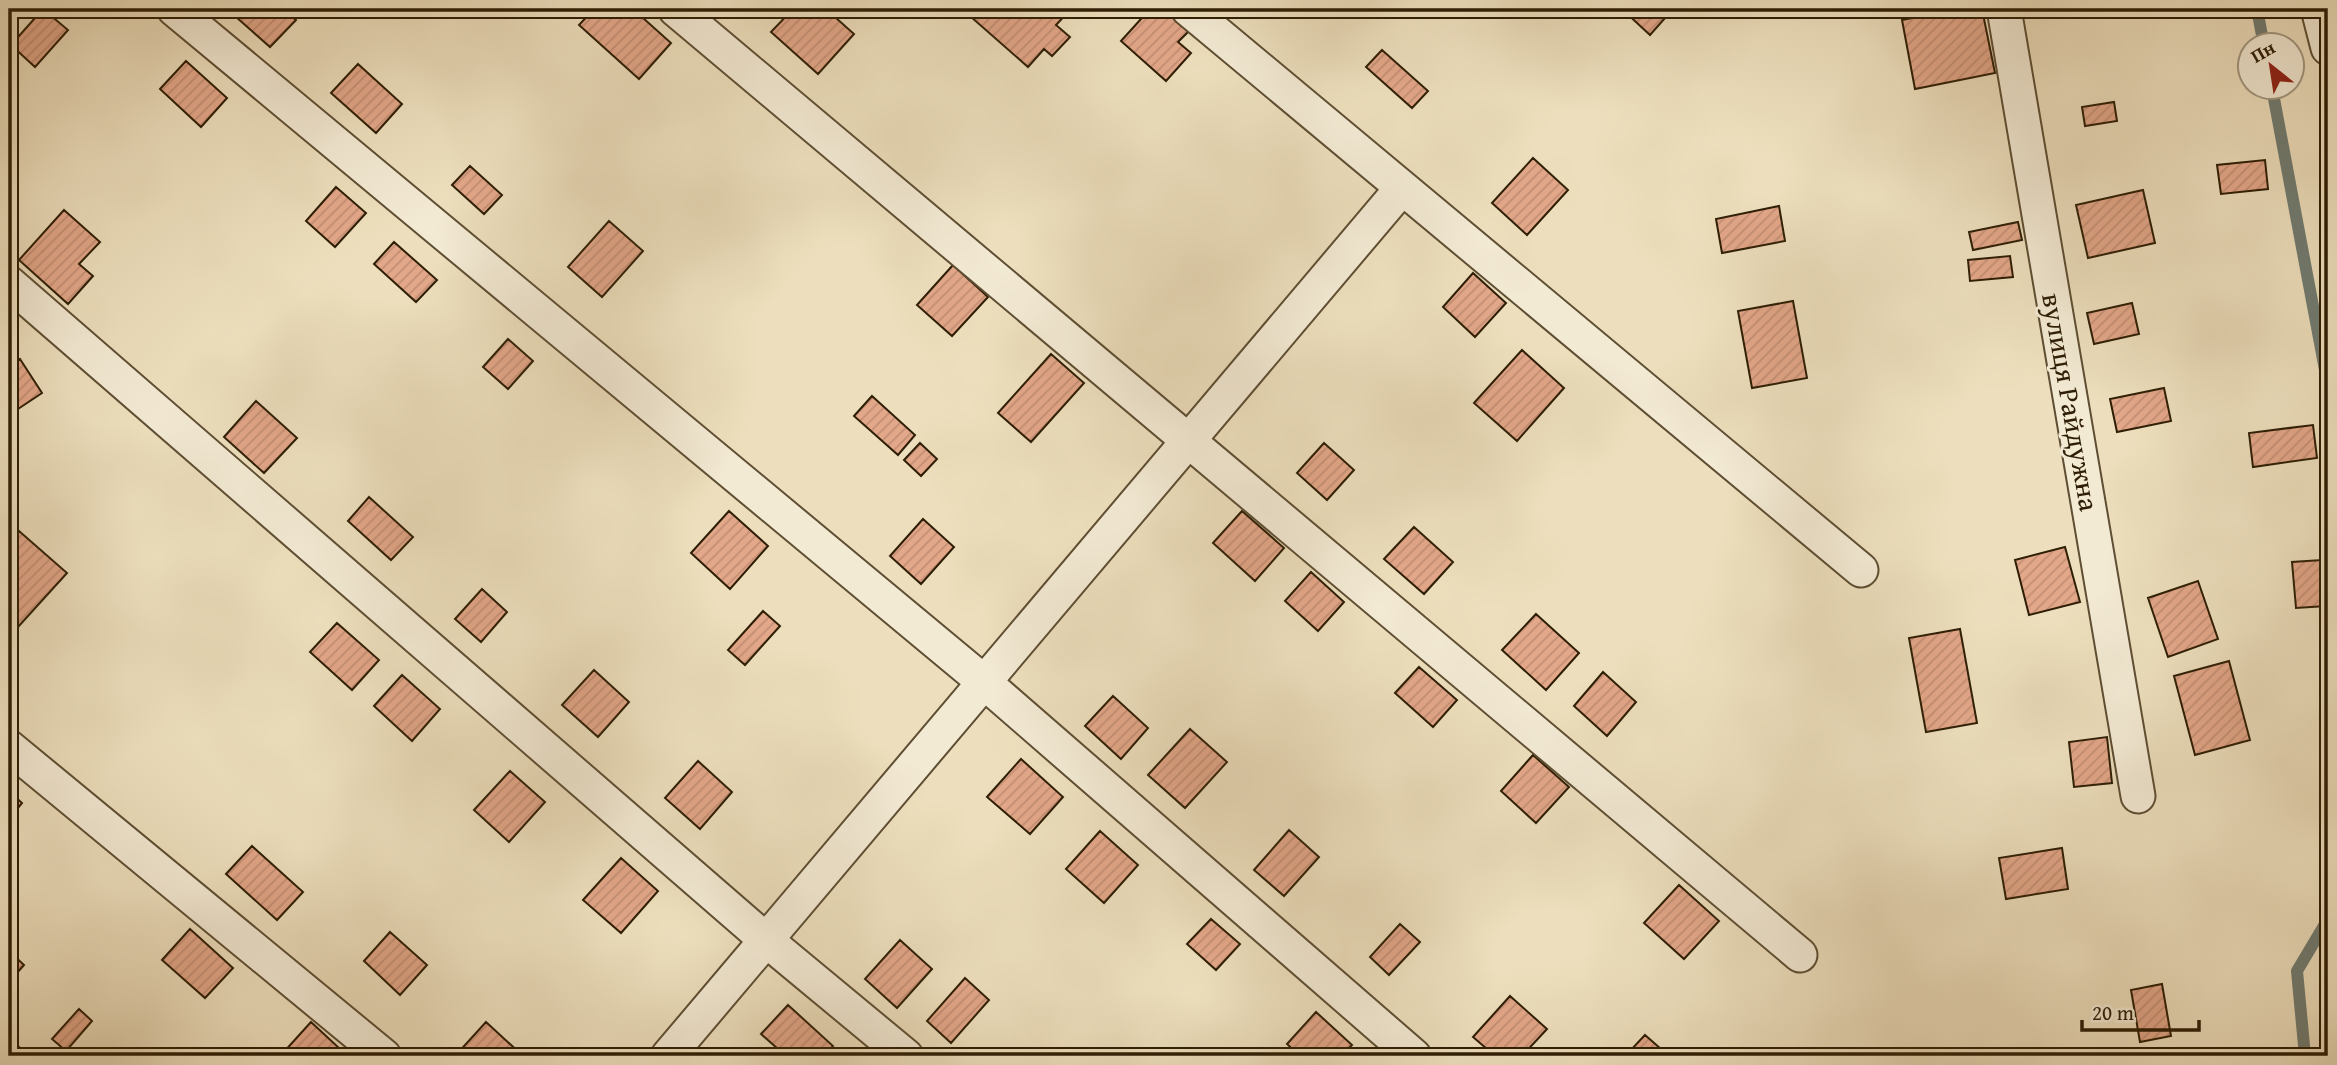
<svg xmlns="http://www.w3.org/2000/svg" width="2337" height="1065" viewBox="0 0 2337 1065" font-family="'Gentium Book Plus',serif">
	<style>
		.lines { fill: none; stroke-linecap: round; stroke-linejoin: round }
		.stream { stroke: #717c72; stroke-width: 12 }
		.building { fill: url(#building-hatch); stroke: #2e1e05; stroke-width: 2 }
		.minor-casing { stroke: #5e4e33; stroke-width: 37 }
		.minor { stroke: #f3ead4; stroke-width: 33 }
		.labels { text-anchor: middle; stroke-width: 6; stroke-linejoin: round; paint-order: stroke }
		.street-label { font-size: 28px; fill: #2e1e05; stroke: #f3ead4 }
	</style>
	<defs>
		<pattern id="building-hatch" width="6" height="6" patternUnits="userSpaceOnUse" patternTransform="scale(1.75)"><rect width="6" height="6" fill="#e3a789"/><path d="M-1 1l2-2M0 6l6-6M5 7l2-2" fill="none" stroke="#c38f75"/></pattern>
	</defs>
	<rect width="100%" height="100%" fill="#eddfbd"/>
	<filter id="stains"><feTurbulence type="fractalNoise" baseFrequency=".00286" numOctaves="4"/><feColorMatrix values="0 0 0 0 .2 0 0 0 0 .09 0 0 0 0 .02 0 0 0 .5 -.17"/></filter>
	<radialGradient id="worn" r=".72"><stop offset=".6" stop-color="#630" stop-opacity="0"/><stop offset="1" stop-color="#630" stop-opacity=".3"/></radialGradient>
	<g class="lines">
		<!-- stream -->
		<path class="stream" d="M2257,9L2264,46
			M2272,88L2328,386
			M2305,1056L2297,971L2328,919"/>
	</g>
	<!-- building -->
	<path class="building" d="M43,9L68,30L35,67L11,45Z
		M227,9H283L296,20L270,47Z
		M594,9H633L671,43L639,79L579,25Z
		M793,9H826L854,34L818,74L771,32Z
		M962,9H1067L1069,11L1056,25L1070,37L1052,56L1044,49L1028,67Z
		M1150,9H1167L1190,30L1178,42L1191,53L1166,81L1121,41Z
		M1622,9H1673L1650,35Z
		M1958,9H1982L1995,73L1915,89L1902,20Z
		M1382,50L1428,91L1412,108L1366,67Z
		M186,61L227,98L201,127L160,89Z
		M358,64L402,104L376,133L331,93Z
		M2114,102L2117,121L2085,126L2082,107Z
		M1533,158L1568,190L1527,235L1492,203Z
		M2265,160L2268,189L2221,194L2217,165Z
		M470,166L502,195L484,214L452,185Z
		M336,187L366,213L335,247L306,221Z
		M2143,190L2155,243L2088,258L2076,205Z
		M1779,206L1785,241L1722,253L1716,219Z
		M64,210L100,242L79,264L93,276L68,304L19,260Z
		M609,221L643,251L602,297L568,267Z
		M2018,222L2022,240L1973,250L1969,232Z
		M394,242L437,280L416,302L374,264Z
		M2010,256L2013,277L1970,281L1968,260Z
		M953,265L988,297L952,336L917,305Z
		M1473,273L1506,303L1475,337L1443,307Z
		M1793,301L1807,378L1752,388L1738,311Z
		M2132,303L2139,334L2094,344L2087,313Z
		M508,339L533,361L508,389L483,367Z
		M1522,350L1564,388L1517,441L1474,403Z
		M1051,354L1084,383L1031,442L998,413Z
		M20,359L42,393L9,415V366Z
		M2164,388L2171,421L2117,432L2110,399Z
		M872,396L915,435L898,455L854,416Z
		M256,401L297,438L264,473L224,437Z
		M2313,425L2317,458L2253,467L2249,433Z
		M920,443L937,459L921,476L904,460Z
		M1324,443L1354,470L1327,500L1297,473Z
		M369,497L413,537L391,560L348,521Z
		M729,511L768,546L730,589L691,553Z
		M1242,511L1284,548L1255,581L1213,543Z
		M923,519L954,547L921,584L890,556Z
		M1414,527L1453,562L1424,594L1384,559Z
		M19,531L67,573L18,627L9,618V542Z
		M2065,547L2080,602L2029,615L2015,560Z
		M2322,560L2326,606L2296,608L2292,562Z
		M1311,572L1344,602L1318,631L1285,601Z
		M2198,581L2218,639L2168,657L2148,598Z
		M482,589L507,612L481,642L455,619Z
		M763,611L780,626L745,665L728,650Z
		M1536,614L1579,653L1546,690L1502,650Z
		M337,623L379,660L352,690L310,652Z
		M1960,629L1977,723L1926,732L1909,638Z
		M2229,661L2250,740L2195,755L2174,676Z
		M1419,667L1457,700L1433,727L1395,693Z
		M594,670L629,702L598,737L562,705Z
		M1603,672L1636,702L1607,736L1574,706Z
		M402,675L440,709L412,741L374,706Z
		M1113,696L1148,728L1121,759L1085,726Z
		M1190,729L1227,762L1185,808L1148,775Z
		M2107,737L2112,783L2074,787L2069,742Z
		M1533,755L1569,787L1536,823L1501,791Z
		M1021,759L1063,797L1030,834L987,797Z
		M698,761L732,792L700,829L665,798Z
		M510,771L545,802L509,842L474,810Z
		M9,791L22,803L9,819Z
		M1289,830L1319,857L1284,896L1254,870Z
		M1100,831L1138,865L1104,903L1066,869Z
		M252,846L303,892L277,920L226,874Z
		M2062,848L2068,889L2006,899L1999,858Z
		M621,858L658,891L621,933L583,900Z
		M1679,885L1719,921L1684,959L1644,923Z
		M1211,919L1240,944L1216,970L1187,944Z
		M1400,924L1420,942L1389,975L1370,957Z
		M190,929L233,968L205,998L162,960Z
		M390,932L427,965L400,995L364,961Z
		M900,940L932,969L897,1008L865,979Z
		M9,951L24,965L9,982Z
		M965,978L989,1000L951,1043L927,1021Z
		M2162,984L2171,1036L2140,1042L2131,990Z
		M1510,996L1547,1029L1522,1056H1495L1473,1037Z
		M788,1005L833,1046L824,1056H786L761,1034Z
		M79,1009L92,1021L66,1051L52,1039Z
		M1316,1012L1352,1045L1341,1056H1300L1287,1044Z
		M311,1022L339,1048L332,1056H284L282,1054Z
		M486,1022L523,1056H455Z
		M1645,1035L1669,1056H1632L1628,1053Z
		M9,1038L29,1056H9Z"/>
	<g class="lines">
		<!-- minor casing -->
		<g class="minor-casing">
			<path id="minor" d="M174,9L984,682L1414,1056
				M675,9L1800,955
				M1188,9L1861,570
				M2004,9L2138,796
				M2318,9L2328,48
				M9,283L766,940L906,1056
				M9,747L384,1056
				M668,1056L1402,188"/>
		</g>
		<!-- minor -->
		<use href="#minor" class="minor"/>
	</g>
	<g class="labels">
		<!-- street labels -->
		<g class="street-label">
			<text transform="translate(2071 402) rotate(80)" y="10">вулиця Райдужна</text>
		</g>
	</g>
	<!-- margin -->
	<rect width="2337" height="1065" fill="none" stroke="#eddfbd" stroke-width="35"/>
	<rect x="10" y="10" width="2316" height="1044" fill="none" stroke="#2e1e05" stroke-width="3.5"/>
	<rect x="18" y="18" width="2302" height="1030" fill="none" stroke="#2e1e05" stroke-width="2"/>
	<!-- north arrow -->
	<g transform="translate(2271 66) rotate(330)"><circle r="33" fill="#f3ead4" stroke="#a49881" stroke-width="2"/>
	<path d="M0-5L12 26L0 18L-12 26Z" fill="#8f2418"/>
	<text y="-10" font-size="19" font-weight="bold" text-anchor="middle" fill="#2e1e05">Пн</text>
	</g>
	<!-- scale -->
	<path d="M2082 1020v10h117v-10" fill="none" stroke="#2e1e05" stroke-width="3.5"/>
	<text x="2092" y="1020" font-size="21" fill="#2e1e05" stroke="#f3ead4" stroke-width="5" paint-order="stroke">20 m</text>
	<rect width="100%" height="100%" filter="url(#stains)"/>
	<rect width="100%" height="100%" fill="url(#worn)"/>
</svg>
